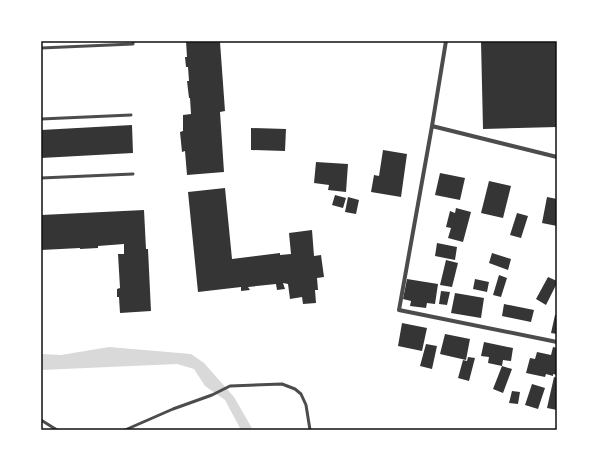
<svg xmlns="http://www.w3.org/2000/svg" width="598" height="471" viewBox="0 0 598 471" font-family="Overpass,sans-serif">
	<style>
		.water { fill: #d9d9d9 }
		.building { fill: #353535 }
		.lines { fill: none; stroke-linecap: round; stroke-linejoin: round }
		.service { stroke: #4c4c4c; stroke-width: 3 }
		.minor { stroke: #4c4c4c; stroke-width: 4 }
		.neatline { fill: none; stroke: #111; stroke-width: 1.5 }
	</style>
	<rect width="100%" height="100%" fill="#fff"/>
	<!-- water -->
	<path class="water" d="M109,347L191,354L204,363L234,397L253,430H241L225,400L205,386L194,369L177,364L41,370V354L61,355Z"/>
	<!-- building -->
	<path class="building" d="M186,41H224V42H220L225,111L220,112L224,172L187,175L185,151L182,152L180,132L183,131V115L191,114L190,98H189L187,81H189L188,67H186L185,57H187Z
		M481,41H557V127L483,129Z
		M132,125L133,153L41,158V130Z
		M251,128L286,129L285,151L251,150Z
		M383,150L407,154L401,197L371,192L374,175L379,176Z
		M316,162L348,164L346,192L328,190L329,185L314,183Z
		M440,173L465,178L460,200L435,195Z
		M489,181L511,186L503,218L481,213Z
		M225,188L232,259L280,253V255L291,254L289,233L312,230L314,256L321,255L324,277L317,278L318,290H315L316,303L303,304L302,297L290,299L288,284L283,283L285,289L277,290L276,284L248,287L250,290L241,291V287L198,292L188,192Z
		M335,195L346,198L343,208L332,205Z
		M348,197L359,200L356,214L345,212Z
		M547,197L557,199V226L542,223Z
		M456,208L471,212L463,242L448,238L451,228L446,227L450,211L455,213Z
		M144,210L146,249H148L151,311L120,313L119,297H117V289L120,288L118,254H124V244L98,246V248L80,249V248L41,250V215Z
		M517,213L528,216L521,238L510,235Z
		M437,243L457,247L455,260L435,256Z
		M492,253L511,259L508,270L489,263Z
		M446,260L458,263L452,287L440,285Z
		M499,275L507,278L501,297L493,295Z
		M548,277L557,281V283L546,305L536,299Z
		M407,279L438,284L435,304L427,303L426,308L410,306L411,301L403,299Z
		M475,279L489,282L487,292L473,289Z
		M441,291L450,292L447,305L439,304Z
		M455,293L484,298L481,318L451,313Z
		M504,304L534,310L531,322L502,316Z
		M555,315H557V334L551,333Z
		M402,323L427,328L422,351L398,346Z
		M445,334L470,339L466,360L440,354Z
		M484,342L513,348L511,361L503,360L502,366L512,369L503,393L493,389L502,366L488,363L489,357L481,356Z
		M426,344L437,346L432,369L420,366Z
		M553,347L557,348V375L553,374V376L546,374L545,377L526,373L530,358L535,359L537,352L551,355Z
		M468,357L475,358L469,381L458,378L463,360L467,361Z
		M554,377L557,378V410L547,408Z
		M532,384L545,388L538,409L525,405Z
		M512,391L520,392L518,404L509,403Z"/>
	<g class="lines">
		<!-- service -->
		<path class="service" d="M41,48L133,44V41
			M41,119L131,115
			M41,178L133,174
			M41,420L57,430
			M125,430L173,409L212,395L230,386L282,384L295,389L301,394L306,405L310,430"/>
		<!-- minor -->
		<path class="minor" d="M446,41L432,126L399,310L557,342
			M432,126L557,157"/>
	</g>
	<!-- border -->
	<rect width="598" height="471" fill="none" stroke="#ffffff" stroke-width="84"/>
	<rect x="42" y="42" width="514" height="387" class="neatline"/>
</svg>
